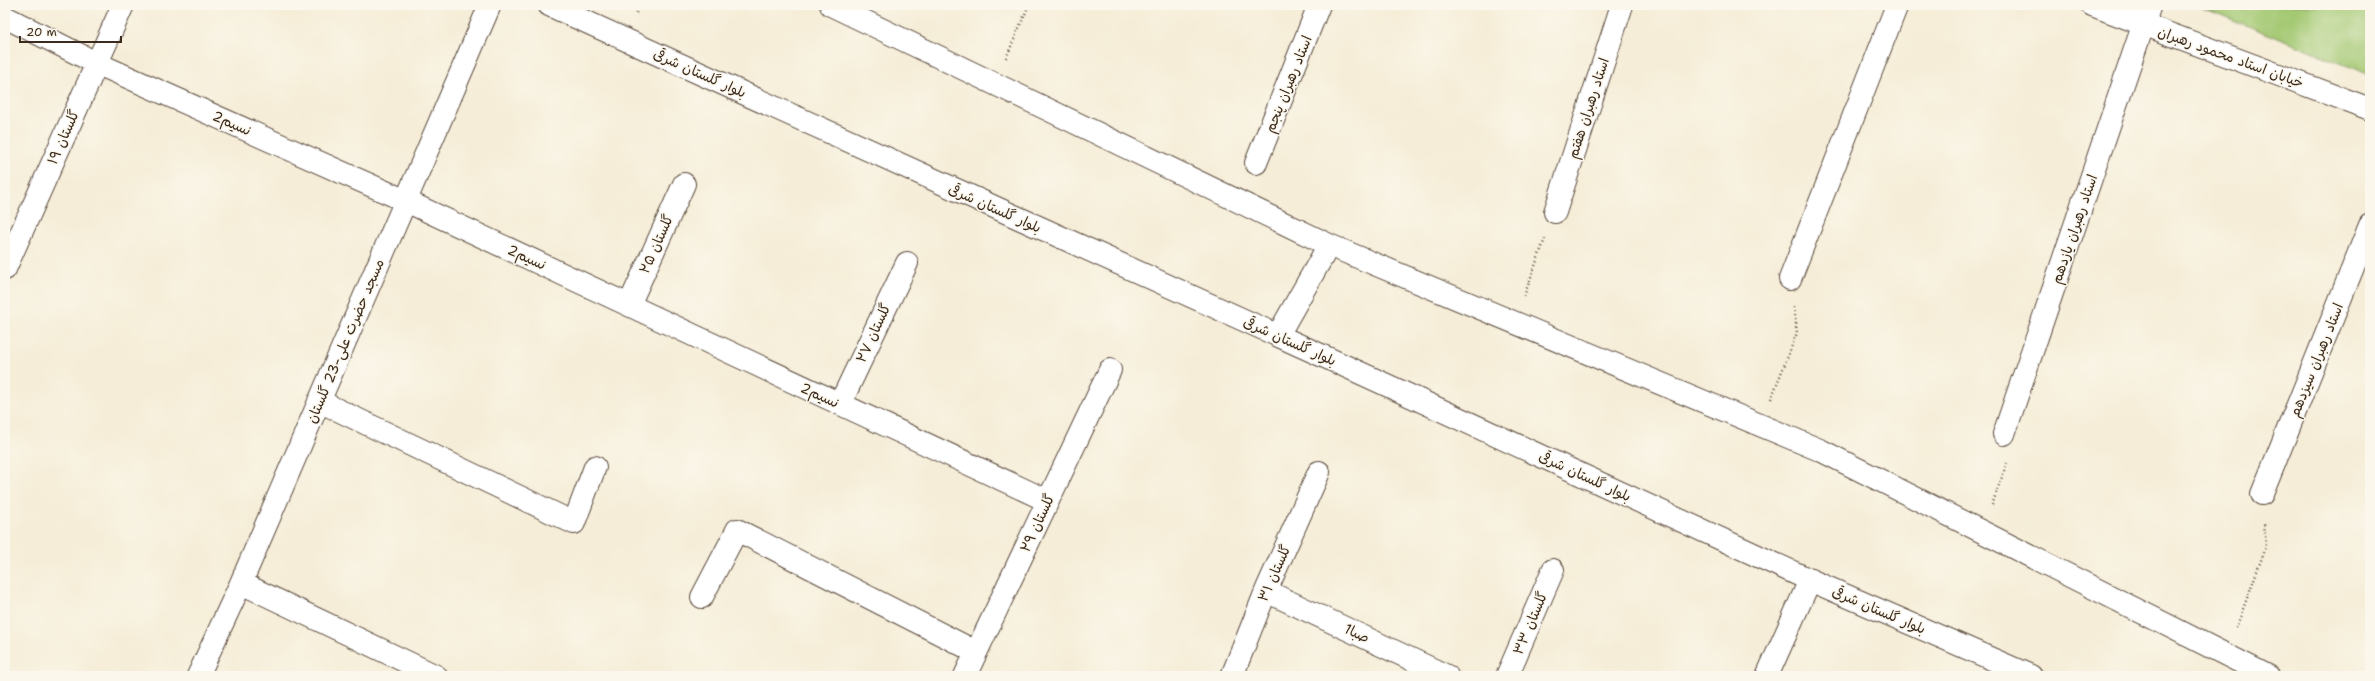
<svg xmlns="http://www.w3.org/2000/svg" width="2375" height="681" viewBox="0 0 2375 681" font-family="'Shantell Sans','Playpen Sans Arabic',sans-serif">
	<style>
		.green { fill: #a4c973; stroke: #707a48 }
		.lines { fill: none; stroke-linecap: round; stroke-linejoin: round }
		.minor-casing { stroke: #57473a; stroke-width: 24 }
		.major-casing { stroke: #57473a; stroke-width: 24 }
		.path { stroke: #57473a; stroke-width: 2.5; stroke-dasharray: 1 3; stroke-linecap: butt }
		.minor { stroke: #fff; stroke-width: 22 }
		.major { stroke: #fff; stroke-width: 22 }
		.labels { text-anchor: middle; stroke-width: 3; stroke-linejoin: round; paint-order: stroke }
		.street-label { font-size: 14px; fill: #3b2a1e; stroke: #fbf7ec }
	</style>
	<rect width="100%" height="100%" fill="#fbf7ec"/>
	<filter id="ink" filterUnits="userSpaceOnUse"><feTurbulence type="fractalNoise" baseFrequency=".025" numOctaves="2"/><feDisplacementMap in="SourceGraphic" scale="8" xChannelSelector="R" yChannelSelector="G"/><feConvolveMatrix kernelMatrix="1 2 1 2 8 2 1 2 1" color-interpolation-filters="sRGB"/></filter>
	<filter id="wash" filterUnits="userSpaceOnUse"><feTurbulence type="fractalNoise" baseFrequency=".012" numOctaves="4" result="noise"/><feDisplacementMap in="SourceGraphic" scale="16" xChannelSelector="R" yChannelSelector="G"/><feGaussianBlur stdDeviation="0.9" result="paint"/><feColorMatrix in="noise" values="0 0 0 0 0 0 0 0 0 0 0 0 0 0 0 0 0 1.4 0 .05"/><feComposite in="paint" operator="in"/></filter>
	<g filter="url(#wash)">
		<rect width="100%" height="100%" fill="#f5edd7"/>
		<!-- green -->
		<path class="green" d="M2196,5H2370V75Z"/>
	</g>
	<g filter="url(#ink)">
		<g class="lines">
			<!-- minor casing -->
			<g class="minor-casing">
				<path id="minor" d="M2092,5L2370,109
					M5,17L96,63L406,201L1048,501
					M1256,163L1319,5
					M1555,212L1622,5
					M5,269L123,5
					M1790,279L1897,5
					M629,305L684,184
					M319,401L574,523L595,467
					M840,404L907,263
					M2004,434L2150,5
					M2262,494L2370,225
					M241,583L436,676
					M1266,591L1447,676
					M702,597L737,530L976,652
					M198,676L241,583L490,5
					M965,676L1110,370
					M1232,676L1266,591L1319,472
					M1507,676L1553,570
					M1767,676L1810,580"/>
			</g>
			<!-- major casing -->
			<g class="major-casing">
				<path id="major" d="M549,5L1367,376L1810,580L2031,676
					M831,5L1329,245L1822,451L2268,676
					M1278,335L1329,245"/>
			</g>
			<!-- path -->
			<path class="path" d="M636,13L640,5
				M1006,58L1029,5
				M1524,296L1545,239
				M1771,399L1797,333L1794,307
				M1992,505L2007,463
				M2236,628L2266,547L2264,523"/>
			<!-- minor -->
			<use href="#minor" class="minor"/>
			<!-- major -->
			<use href="#major" class="major"/>
		</g>
	</g>
	<g class="labels">
		<!-- street labels -->
		<g class="street-label">
			<text transform="translate(2231 57) rotate(20)" y="5">خیابان استاد محمود رهبران</text>
			<text transform="translate(700 73) rotate(24)" y="5">بلوار گلستان شرقی</text>
			<text transform="translate(1288 84) rotate(-68)" y="5">استاد رهبران پنجم</text>
			<text transform="translate(1588 108) rotate(-72)" y="5">استاد رهبران هفتم</text>
			<text transform="translate(232 123) rotate(24)" y="5">نسیم2</text>
			<text transform="translate(63 137) rotate(-66)" y="5">گلستان ۱۹</text>
			<text transform="translate(995 208) rotate(24)" y="5">بلوار گلستان شرقی</text>
			<text transform="translate(2074 229) rotate(-71)" y="5">استاد رهبران یازدهم</text>
			<text transform="translate(656 244) rotate(-66)" y="5">گلستان ۲۵</text>
			<text transform="translate(527 257) rotate(25)" y="5">نسیم2</text>
			<text transform="translate(873 333) rotate(-65)" y="5">گلستان ۲۷</text>
			<text transform="translate(345 341) rotate(-67)" y="5">مسجد حضرت علی-23 گلستان</text>
			<text transform="translate(1290 341) rotate(24)" y="5">بلوار گلستان شرقی</text>
			<text transform="translate(2316 360) rotate(-68)" y="5">استاد رهبران سیزدهم</text>
			<text transform="translate(820 395) rotate(25)" y="5">نسیم2</text>
			<text transform="translate(1585 476) rotate(25)" y="5">بلوار گلستان شرقی</text>
			<text transform="translate(1037 523) rotate(-65)" y="5">گلستان ۲۹</text>
			<text transform="translate(1274 573) rotate(-66)" y="5">گلستان ۳۱</text>
			<text transform="translate(1879 610) rotate(23)" y="5">بلوار گلستان شرقی</text>
			<text transform="translate(1530 623) rotate(-67)" y="5">گلستان ۳۳</text>
			<text transform="translate(1357 633) rotate(25)" y="5">صبا1</text>
		</g>
	</g>
	<!-- margin -->
	<rect width="2375" height="681" fill="none" stroke="#fbf7ec" stroke-width="20"/>
	<!-- scale -->
	<path d="M20 36v6h101v-6" fill="none" stroke="#3b2a1e" stroke-width="2"/>
	<text x="26" y="36" font-size="12" fill="#3b2a1e" stroke="#fbf7ec" stroke-width="3" paint-order="stroke">20 m</text>
</svg>
